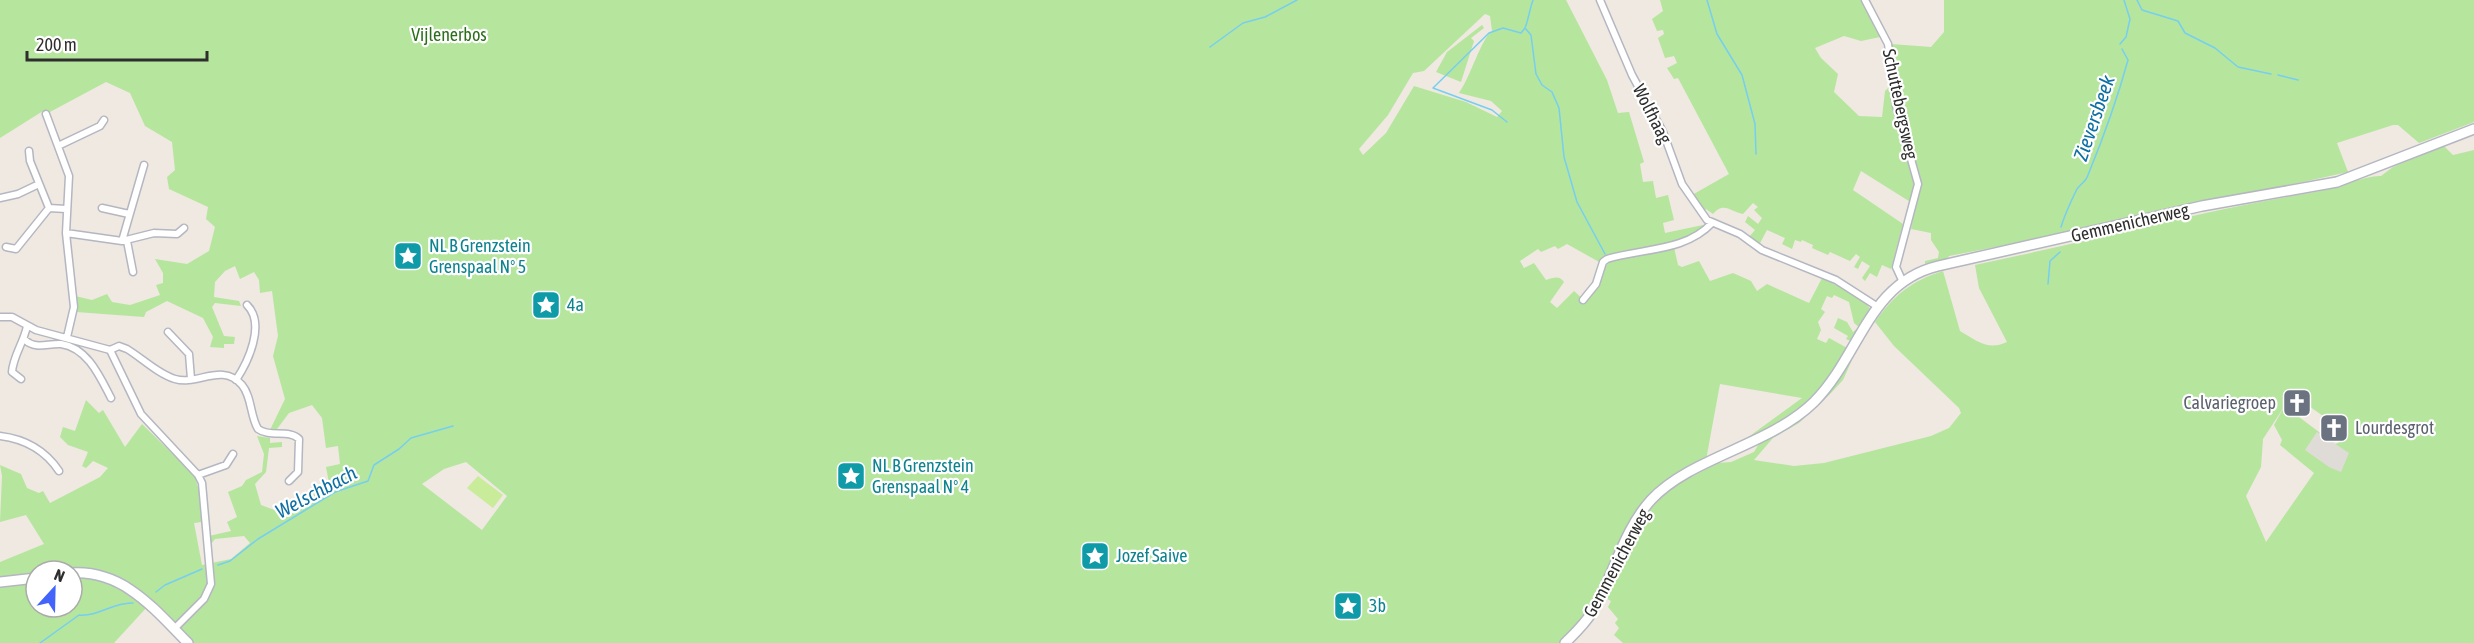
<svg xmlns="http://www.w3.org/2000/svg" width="2474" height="643" viewBox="0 0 2474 643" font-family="'Asap Condensed',sans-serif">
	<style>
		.green { fill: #b6e59e; fill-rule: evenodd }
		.pitch { fill: #c9ec9a }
		.plaza { fill: #dfdcd8 }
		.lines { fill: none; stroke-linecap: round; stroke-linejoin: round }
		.stream { stroke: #75cff0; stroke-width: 1.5 }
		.street-casing { stroke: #b4b7c1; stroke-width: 9 }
		.secondary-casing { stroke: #b4b7c1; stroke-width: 12 }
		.street { stroke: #fff; stroke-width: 6 }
		.secondary { stroke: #fff; stroke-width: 9 }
		.labels { text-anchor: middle; stroke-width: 4.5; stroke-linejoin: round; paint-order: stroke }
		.park-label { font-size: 18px; fill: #2c6e1b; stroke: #fff }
		.street-label { font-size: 18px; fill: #2e2e2e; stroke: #fff }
		.culture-label { font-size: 18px; fill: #0d838f; stroke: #fff; text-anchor: start }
		.worship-label { font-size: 18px; fill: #5b616d; stroke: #fff; text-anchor: end }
		.water-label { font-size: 20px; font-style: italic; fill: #0d6fa3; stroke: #fff }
	</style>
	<rect width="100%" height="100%" fill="#efe9e1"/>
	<!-- green -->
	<path class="green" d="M0,0H1566L1607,80L1618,113L1629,112L1644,162L1640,164L1643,182L1653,181L1656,198L1668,195L1674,220L1663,223L1665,233L1703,225L1705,227L1686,240L1616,254L1606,258L1601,263L1567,244L1558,249L1555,246L1541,252L1538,249L1520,261L1524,268L1534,263L1546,280C1554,278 1559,275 1564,282L1550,302L1557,308L1574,291L1585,301L1600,282L1605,267L1611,260L1674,247L1678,265L1682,267L1699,261L1710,281L1733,273L1751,281L1757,291L1767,284L1809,303L1822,278L1863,299L1871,310L1853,342L1846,339L1848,336L1834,328L1838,318L1847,322L1853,332L1859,327L1854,323L1849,302L1834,295L1832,298L1827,296L1821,309L1825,312L1818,322L1821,330L1817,339L1826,343L1829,338L1849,349L1832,379L1799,410L1736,446L1802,398L1720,384L1706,460C1686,472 1665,482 1649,499C1617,531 1610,580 1585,616C1578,626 1568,634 1559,643H187C164,610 131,572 88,569C71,568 53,571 36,571V573L0,577V562L44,544L26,515L0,522L2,476L0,465L21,474L27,488L39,493L43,491L50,503L100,477L108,468L93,461L86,468L82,466L88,452L68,445L60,437L63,427L75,431L86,400L99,413L103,410L125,447L142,424L194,475L199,490L202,522L194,523L202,565L231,559L250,543L244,536L215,539L210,545L209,536L231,531L227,522L237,517L228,492L242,486L246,480L262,472L264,454L257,436L270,438V443L282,442V447L269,448L266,472L255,484L261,505L277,511L315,498L313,493L330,488L326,467L340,464L338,446L326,448L322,418L312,405L289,413L274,433L269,432L285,399L273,356L278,336L272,291L260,293L259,280L254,272L240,279L235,266L225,271L215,282L214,297L239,301L241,306L215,303L212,307L224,336L235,337L234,344H224V348L210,347L213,337L203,318L167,301L146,312L144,317L76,312L75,296L92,300L107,294L112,302L130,305L160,295L156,285L163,283V273L155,259L187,264L209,251L215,227L206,219L208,207L169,189L167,177L175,170L172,142L145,126L130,93L106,82L48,113L47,110L43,111L0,138ZM1485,14L1490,16L1492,31C1481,39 1471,76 1459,93L1491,101L1502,111L1497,117L1466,102L1414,86L1386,133L1363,155L1359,149L1388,115L1413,73L1424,71ZM466,462L507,496L482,530L422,484L444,469Z
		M1660,0H1861L1880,37L1861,41L1844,36L1815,48L1821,58L1838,74L1834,92L1859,116L1882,117L1885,91L1890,86L1894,115L1913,177L1915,187L1912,203L1861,171L1853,190L1903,224L1891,269L1882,265L1877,277L1870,273L1865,281L1862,278L1870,266L1862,261L1858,269L1854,267L1860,257L1856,254L1850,261L1830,252L1828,255L1812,248L1813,245L1802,240L1801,242L1795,240L1792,249L1782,244L1785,238L1767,230L1759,245L1749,237L1755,230L1745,222L1748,216L1758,224L1762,218L1754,210L1758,207L1753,203L1743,214C1731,212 1724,201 1713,214L1706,209L1704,211L1692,195L1729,174L1678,78L1674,79L1667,68L1677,63L1674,56L1665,58L1658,38L1664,34L1663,30L1657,31L1652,19L1663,11Z
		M1944,0H2474V122L2419,143L2398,125H2393L2337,143L2348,172L2099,227L1949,256L1947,259L1925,264V261L1938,258L1939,252L1931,240V233L1911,229L1921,180L1901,114L1894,55L1891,44L1931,47L1944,32Z
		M1482,25L1484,28L1471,38L1474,41L1461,82L1436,72L1447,52Z
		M2443,145L2453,155L2474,150V643H1623L1614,635L1619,628L1615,623L1618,619L1608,607L1611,601L1604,597L1630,539L1656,501L1676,485L1718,463L1731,462L1754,452L1760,442L1804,416L1835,384L1852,360L1843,380L1831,393L1799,423L1773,438L1754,460L1794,466L1824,463L1931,436L1949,428L1961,413L1959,408L1894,346L1875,322C1894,295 1911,281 1943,271L1960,331C1977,341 1988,351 2007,342L1979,288L1975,265C2090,241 2199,211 2315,192C2332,189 2368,175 2381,176L2393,167ZM2296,397L2336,425L2343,435L2338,443L2335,444L2299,417L2289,405ZM2284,407L2274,425L2282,440L2280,445L2314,473L2266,542L2246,496L2261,467L2263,439Z
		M75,575L119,584L147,607L114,643H0V585L36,580V607H72V576Z"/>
	<!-- pitch -->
	<path class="pitch" d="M478,476L503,495L493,508L467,488Z"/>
	<!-- plaza -->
	<path class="plaza" d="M2317,432L2349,453L2341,472L2329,467L2305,450Z"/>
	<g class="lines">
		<!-- stream -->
		<path class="stream" d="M1533,0C1529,11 1529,18 1525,28L1531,35L1536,74L1542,85L1552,92L1559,108L1564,157L1577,202L1605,254
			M1707,0L1717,34L1742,75L1755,124L1756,154
			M2137,0L2142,10L2178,21L2185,33L2215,48L2238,67L2271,74
			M2120,44L2126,37L2130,19L2124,0
			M1210,47L1243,23L1265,17L1297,0
			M2278,75L2298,80
			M1507,122L1492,110L1433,88L1489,33L1503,28L1521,33L1525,28
			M2061,227C2065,214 2071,201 2077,189C2080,184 2086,182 2088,175C2104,136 2117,100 2128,60L2122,49
			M2048,284L2050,261L2060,252
			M218,565L230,561L258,539L335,492L368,481L374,465L399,449L411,438L453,426
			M156,592L165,585L202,569
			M40,643L79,615C98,617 113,602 133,603"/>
		<!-- street casing -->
		<g class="street-casing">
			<path id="street" d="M1600,0L1632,75L1663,132L1682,184L1707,220L1740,234L1762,250L1836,280L1878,307
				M1865,0L1888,44L1896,106L1918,184L1896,267L1902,280
				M46,114L69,176L66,233L74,307L67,337
				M58,146L100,126L104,120
				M29,151L30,161L49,208L66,209
				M0,198L18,194L39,184
				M102,208L129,214
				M66,233L122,241L154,233L177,234L184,228
				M122,241L144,165
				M127,241L133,272
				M6,247L16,249L49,208
				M1583,300L1596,284L1603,262L1607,259C1642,248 1685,252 1712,223
				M0,317H12L36,330L110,350L141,414L198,475L202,483L211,584L204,599L174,629
				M168,332L189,354L191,379
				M25,340C36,350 48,343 61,344C88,348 100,377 111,398
				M110,350L119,346L127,349C142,358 158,374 175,379C197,386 222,362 242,385C252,397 250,416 258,429C270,438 289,429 299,439L298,472L289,481
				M21,379L12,372C13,356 24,342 27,326
				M236,380C248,362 266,324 247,305
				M0,436C25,439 45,450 59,471
				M198,475L226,465L233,454"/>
		</g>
		<!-- secondary casing -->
		<g class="secondary-casing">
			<path id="secondary" d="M72,573C124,570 155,610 188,643
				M0,582L36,578
				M1565,643C1575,633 1585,624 1592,612C1614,576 1622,532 1651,500C1691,457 1769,446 1814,402C1860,356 1868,283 1938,266L2202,206L2337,182L2474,129"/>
		</g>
		<!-- street -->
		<use href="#street" class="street"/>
		<!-- secondary -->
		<use href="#secondary" class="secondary"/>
	</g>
	<!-- icons -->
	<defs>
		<g id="sight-square" transform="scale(1.5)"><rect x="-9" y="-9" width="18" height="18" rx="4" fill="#0f9aa8" stroke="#fff"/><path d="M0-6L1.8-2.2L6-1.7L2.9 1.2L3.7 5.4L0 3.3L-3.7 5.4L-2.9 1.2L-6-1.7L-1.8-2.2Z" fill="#fff"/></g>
		<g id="church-square" transform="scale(1.5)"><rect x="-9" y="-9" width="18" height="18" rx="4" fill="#6b7280" stroke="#fff"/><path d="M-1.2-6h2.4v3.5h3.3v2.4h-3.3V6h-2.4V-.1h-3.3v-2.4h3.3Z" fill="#fff"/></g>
	</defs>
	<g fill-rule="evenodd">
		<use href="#sight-square" x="408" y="256"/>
		<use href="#sight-square" x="546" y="305"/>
		<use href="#church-square" x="2297" y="403"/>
		<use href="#church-square" x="2334" y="428"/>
		<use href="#sight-square" x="851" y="476"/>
		<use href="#sight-square" x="1095" y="556"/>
		<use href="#sight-square" x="1348" y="606"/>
	</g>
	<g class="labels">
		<!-- park labels -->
		<g class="park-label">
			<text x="449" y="41">Vijlenerbos</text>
		</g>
		<!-- street labels -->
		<g class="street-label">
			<text transform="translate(1900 104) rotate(78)" y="6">Schuttebergsweg</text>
			<text transform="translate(1652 114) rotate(63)" y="6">Wolfhaag</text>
			<text transform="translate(2130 223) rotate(-13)" y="6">Gemmenicherweg</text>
			<text transform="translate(1617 563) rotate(-62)" y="6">Gemmenicherweg</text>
		</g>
		<!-- culture labels -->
		<g class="culture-label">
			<text x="429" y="252">NL B Grenzstein<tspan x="429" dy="21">Grenspaal N° 5</tspan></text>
			<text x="567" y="311">4a</text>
			<text x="872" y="472">NL B Grenzstein<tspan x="872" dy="21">Grenspaal N° 4</tspan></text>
			<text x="1116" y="562">Jozef Saive</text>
			<text x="1369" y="612">3b</text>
		</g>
		<!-- worship labels -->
		<g class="worship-label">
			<text x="2276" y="409">Calvariegroep</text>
			<text x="2355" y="434" text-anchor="start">Lourdesgrot</text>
		</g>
		<!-- water labels -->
		<g class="water-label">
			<text transform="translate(2094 118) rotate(-71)" y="7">Zieversbeek</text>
			<text transform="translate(316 492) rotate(-28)" y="7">Welschbach</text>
		</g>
	</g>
	<!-- north arrow -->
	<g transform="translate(54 589) rotate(22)"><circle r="28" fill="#ffffff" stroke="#ababab" stroke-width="1.5"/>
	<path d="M0-4.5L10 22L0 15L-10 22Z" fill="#4264fb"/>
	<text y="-9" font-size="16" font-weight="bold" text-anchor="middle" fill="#2e2e2e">N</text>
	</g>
	<!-- scale -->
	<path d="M27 51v9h180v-9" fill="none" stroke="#2e2e2e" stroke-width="3"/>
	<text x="36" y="51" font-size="18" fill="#2e2e2e" stroke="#ffffff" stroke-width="4.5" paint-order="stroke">200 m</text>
</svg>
